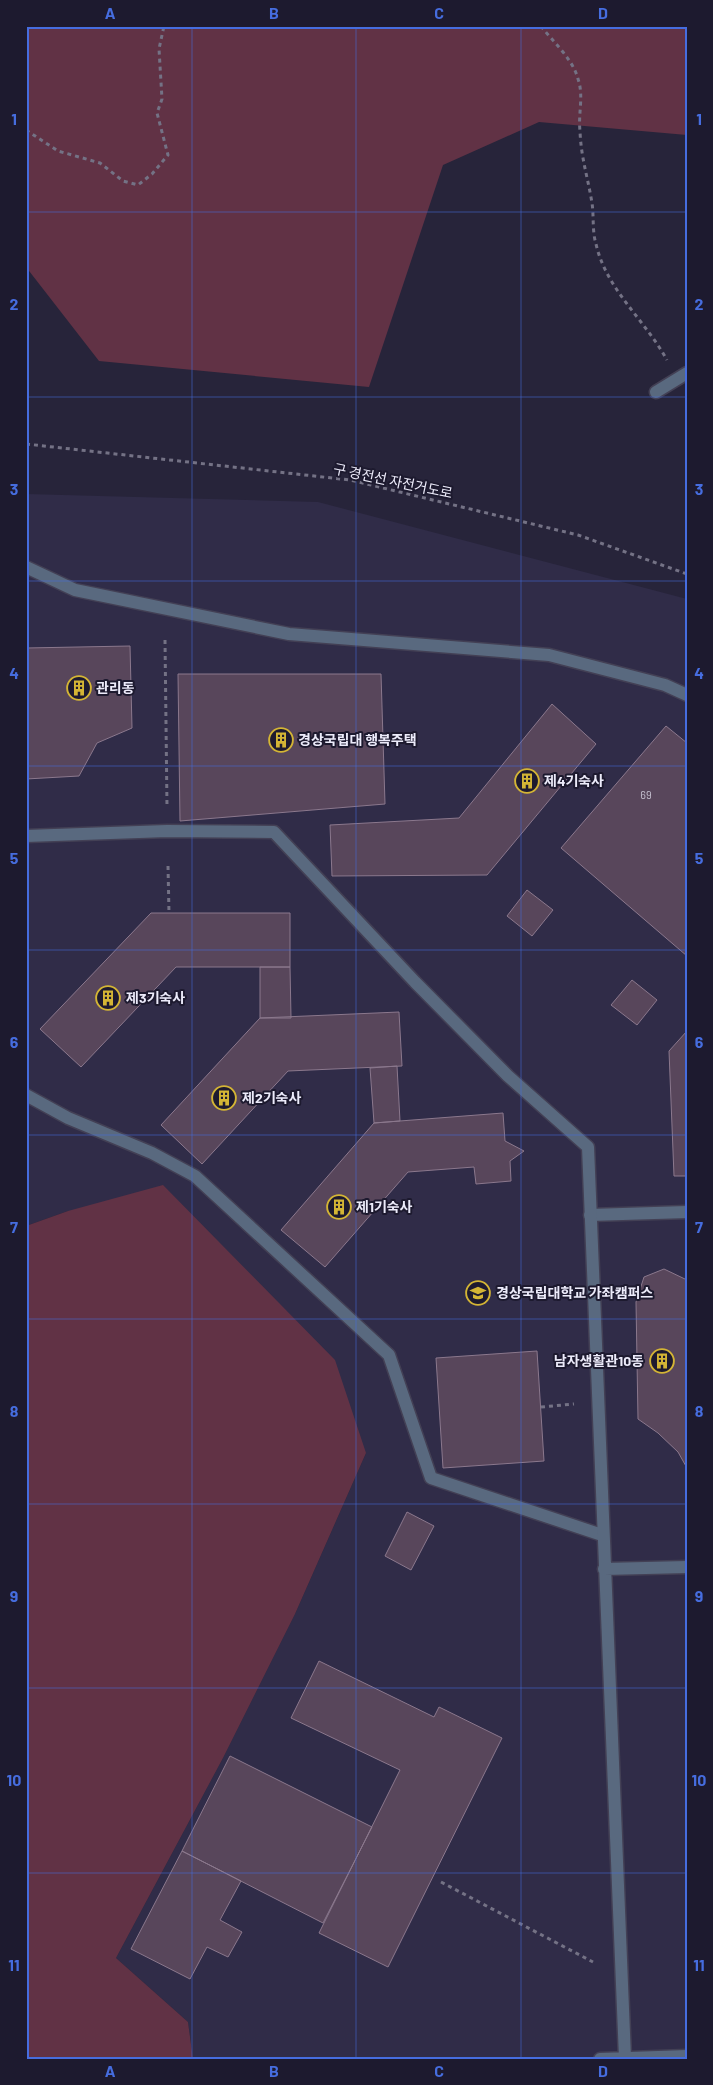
<svg xmlns="http://www.w3.org/2000/svg" width="713" height="2085" viewBox="0 0 713 2085" font-family="Barlow,'Noto Sans KR',sans-serif">
	<style>
		.built { fill: #302c48 }
		.green { fill: #613245 }
		.building { fill: #58465b; stroke: #8b788d }
		.lines { fill: none; stroke-linecap: round; stroke-linejoin: round }
		.service-casing { stroke: #434055; stroke-width: 15 }
		.minor-casing { stroke: #434055; stroke-width: 15 }
		.path { stroke: #747285; stroke-width: 3; stroke-dasharray: 4 4; stroke-linecap: butt }
		.service { stroke: #59697f; stroke-width: 12 }
		.minor { stroke: #59697f; stroke-width: 12 }
		.grid { fill: none; stroke: #466ddf; stroke-width: 1; stroke-opacity: 0.55 }
		.labels { text-anchor: middle; stroke-width: 4; stroke-linejoin: round; paint-order: stroke }
		.number-label { font-size: 11px; fill: #c7c2d2 }
		.street-label { font-size: 14px; fill: #ecebfa; stroke: #1d1a2f }
		.poi-label { font-size: 14px; font-weight: bold; fill: #ecebfa; stroke: #1d1a2f; text-anchor: start }
		.neatline { fill: none; stroke: #466ddf; stroke-width: 2 }
		.grid-label { font-size: 16px; text-anchor: middle; font-weight: bold; fill: #466ddf }
	</style>
	<rect width="100%" height="100%" fill="#27243a"/>
	<!-- built -->
	<path class="built" d="M26,494L318,502L687,599V2059H193L188,2022L116,1958L223,1758L295,1614L366,1453L68,1211L26,1226Z"/>
	<!-- green -->
	<path class="green" d="M26,26H687V135L539,122L443,165L369,387L99,361L26,267Z
		M163,1185L335,1360L366,1453L295,1614L223,1758L116,1958L188,2022L193,2059H26V1226L68,1211Z"/>
	<!-- building -->
	<path class="building" d="M130,646L132,728L97,743L79,776L26,779V648Z
		M178,674H381L385,804L180,821Z
		M552,704L596,744L487,875L332,876L330,825L459,818Z
		M666,726L687,743V956L561,848Z
		M527,890L553,910L532,936L507,916Z
		M151,913H290V967H176L81,1067L40,1029Z
		M260,967H290L291,1018H260Z
		M632,980L657,1000L637,1025L611,1005Z
		M399,1012L402,1066L288,1071L202,1164L161,1125L260,1018Z
		M687,1031V1176H674L669,1051Z
		M397,1066L400,1121L374,1123L370,1068Z
		M503,1113L505,1141L524,1151L510,1161L511,1181L476,1184L474,1167L408,1172L325,1267L281,1230L374,1123Z
		M664,1269L687,1280V1468L678,1452L658,1433L638,1419L636,1302L644,1277Z
		M537,1351L544,1461L443,1468L436,1358Z
		M407,1512L434,1526L411,1570L385,1556Z
		M319,1661L434,1717L439,1707L502,1738L388,1967L319,1933L400,1770L291,1718Z
		M230,1756L372,1827L323,1923L182,1851Z
		M182,1851L241,1881L220,1920L242,1932L228,1957L207,1947L190,1979L131,1949Z"/>
	<g class="lines">
		<!-- service casing -->
		<g class="service-casing">
			<path id="service" d="M656,392L687,373
				M26,567L75,590L289,634L549,655L665,685L687,695
				M26,1095L68,1118L152,1153L195,1176L389,1355L431,1478L602,1535
				M590,1215L687,1212"/>
		</g>
		<!-- minor casing -->
		<g class="minor-casing">
			<path id="minor" d="M26,836L167,831L274,832L415,982L508,1076L588,1147L625,2058
				M604,1569L687,1567
				M600,2059L687,2056"/>
		</g>
		<!-- path -->
		<path class="path" d="M541,26C553,42 573,59 578,79C584,96 578,113 580,131C581,158 588,178 592,203C594,216 592,231 596,244C606,289 645,320 667,360
			M26,130L58,151L100,163L123,181L138,185L152,174L168,155L157,113L162,99L159,49L164,26
			M26,444L350,480L578,535L687,574
			M165,640L167,807
			M168,866L169,913
			M541,1407L574,1404
			M441,1882L593,1962"/>
		<!-- service -->
		<use href="#service" class="service"/>
		<!-- minor -->
		<use href="#minor" class="minor"/>
	</g>
	<!-- grid -->
	<path class="grid" d="M192,26V2059M356,26V2059M521,26V2059M26,212H687M26,397H687M26,581H687M26,766H687M26,950H687M26,1135H687M26,1319H687M26,1504H687M26,1688H687M26,1873H687"/>
	<!-- icons -->
	<defs>
		<g id="building-ring" transform="scale(1.25)"><circle r="9.5" fill="#1d1a2f" stroke="#d4b535" stroke-width="1.5"/><path d="M-4-6H4V6H1V3H-1V6H-4ZM-2.5-4.3h1.7v1.8h-1.7ZM.8-4.3h1.7v1.8H.8ZM-2.5-1h1.7V.8h-1.7ZM.8-1h1.7V.8H.8Z" fill="#d4b535"/></g>
		<g id="university-ring" transform="scale(1.25)"><circle r="9.5" fill="#1d1a2f" stroke="#d4b535" stroke-width="1.5"/><path d="M0-5L7-2L0 1L-7-2ZM-4 1L0 2.5L4 1V4Q0 6-4 4Z" fill="#d4b535"/></g>
	</defs>
	<g fill-rule="evenodd">
		<use href="#building-ring" x="79" y="688"/>
		<use href="#building-ring" x="281" y="740"/>
		<use href="#building-ring" x="527" y="781"/>
		<use href="#building-ring" x="108" y="998"/>
		<use href="#building-ring" x="224" y="1098"/>
		<use href="#building-ring" x="339" y="1207"/>
		<use href="#university-ring" x="478" y="1293"/>
		<use href="#building-ring" x="662" y="1361"/>
	</g>
	<g class="labels">
		<!-- number labels -->
		<g class="number-label">
			<text x="646" y="799">69</text>
		</g>
		<!-- street labels -->
		<g class="street-label">
			<text transform="translate(393 481) rotate(12)" y="5">구 경전선 자전거도로</text>
		</g>
		<!-- poi labels -->
		<g class="poi-label">
			<text x="96" y="693">관리동</text>
			<text x="298" y="745">경상국립대 행복주택</text>
			<text x="544" y="786">제4기숙사</text>
			<text x="126" y="1003">제3기숙사</text>
			<text x="242" y="1103">제2기숙사</text>
			<text x="356" y="1212">제1기숙사</text>
			<text x="496" y="1298">경상국립대학교 가좌캠퍼스</text>
			<text x="644" y="1366" text-anchor="end">남자생활관10동</text>
		</g>
	</g>
	<!-- border -->
	<rect width="713" height="2085" fill="none" stroke="#1d1a2f" stroke-width="55"/>
	<rect x="28" y="28" width="658" height="2030" class="neatline"/>
	<g class="grid-label">
		<text x="110" y="19">A</text>
		<text x="274" y="19">B</text>
		<text x="439" y="19">C</text>
		<text x="603" y="19">D</text>
		<text x="14" y="125">1</text>
		<text x="699" y="125">1</text>
		<text x="14" y="310">2</text>
		<text x="699" y="310">2</text>
		<text x="14" y="495">3</text>
		<text x="699" y="495">3</text>
		<text x="14" y="679">4</text>
		<text x="699" y="679">4</text>
		<text x="14" y="864">5</text>
		<text x="699" y="864">5</text>
		<text x="14" y="1048">6</text>
		<text x="699" y="1048">6</text>
		<text x="14" y="1233">7</text>
		<text x="699" y="1233">7</text>
		<text x="14" y="1417">8</text>
		<text x="699" y="1417">8</text>
		<text x="14" y="1602">9</text>
		<text x="699" y="1602">9</text>
		<text x="14" y="1786">10</text>
		<text x="699" y="1786">10</text>
		<text x="14" y="1971">11</text>
		<text x="699" y="1971">11</text>
		<text x="110" y="2077">A</text>
		<text x="274" y="2077">B</text>
		<text x="439" y="2077">C</text>
		<text x="603" y="2077">D</text>
	</g>
</svg>
